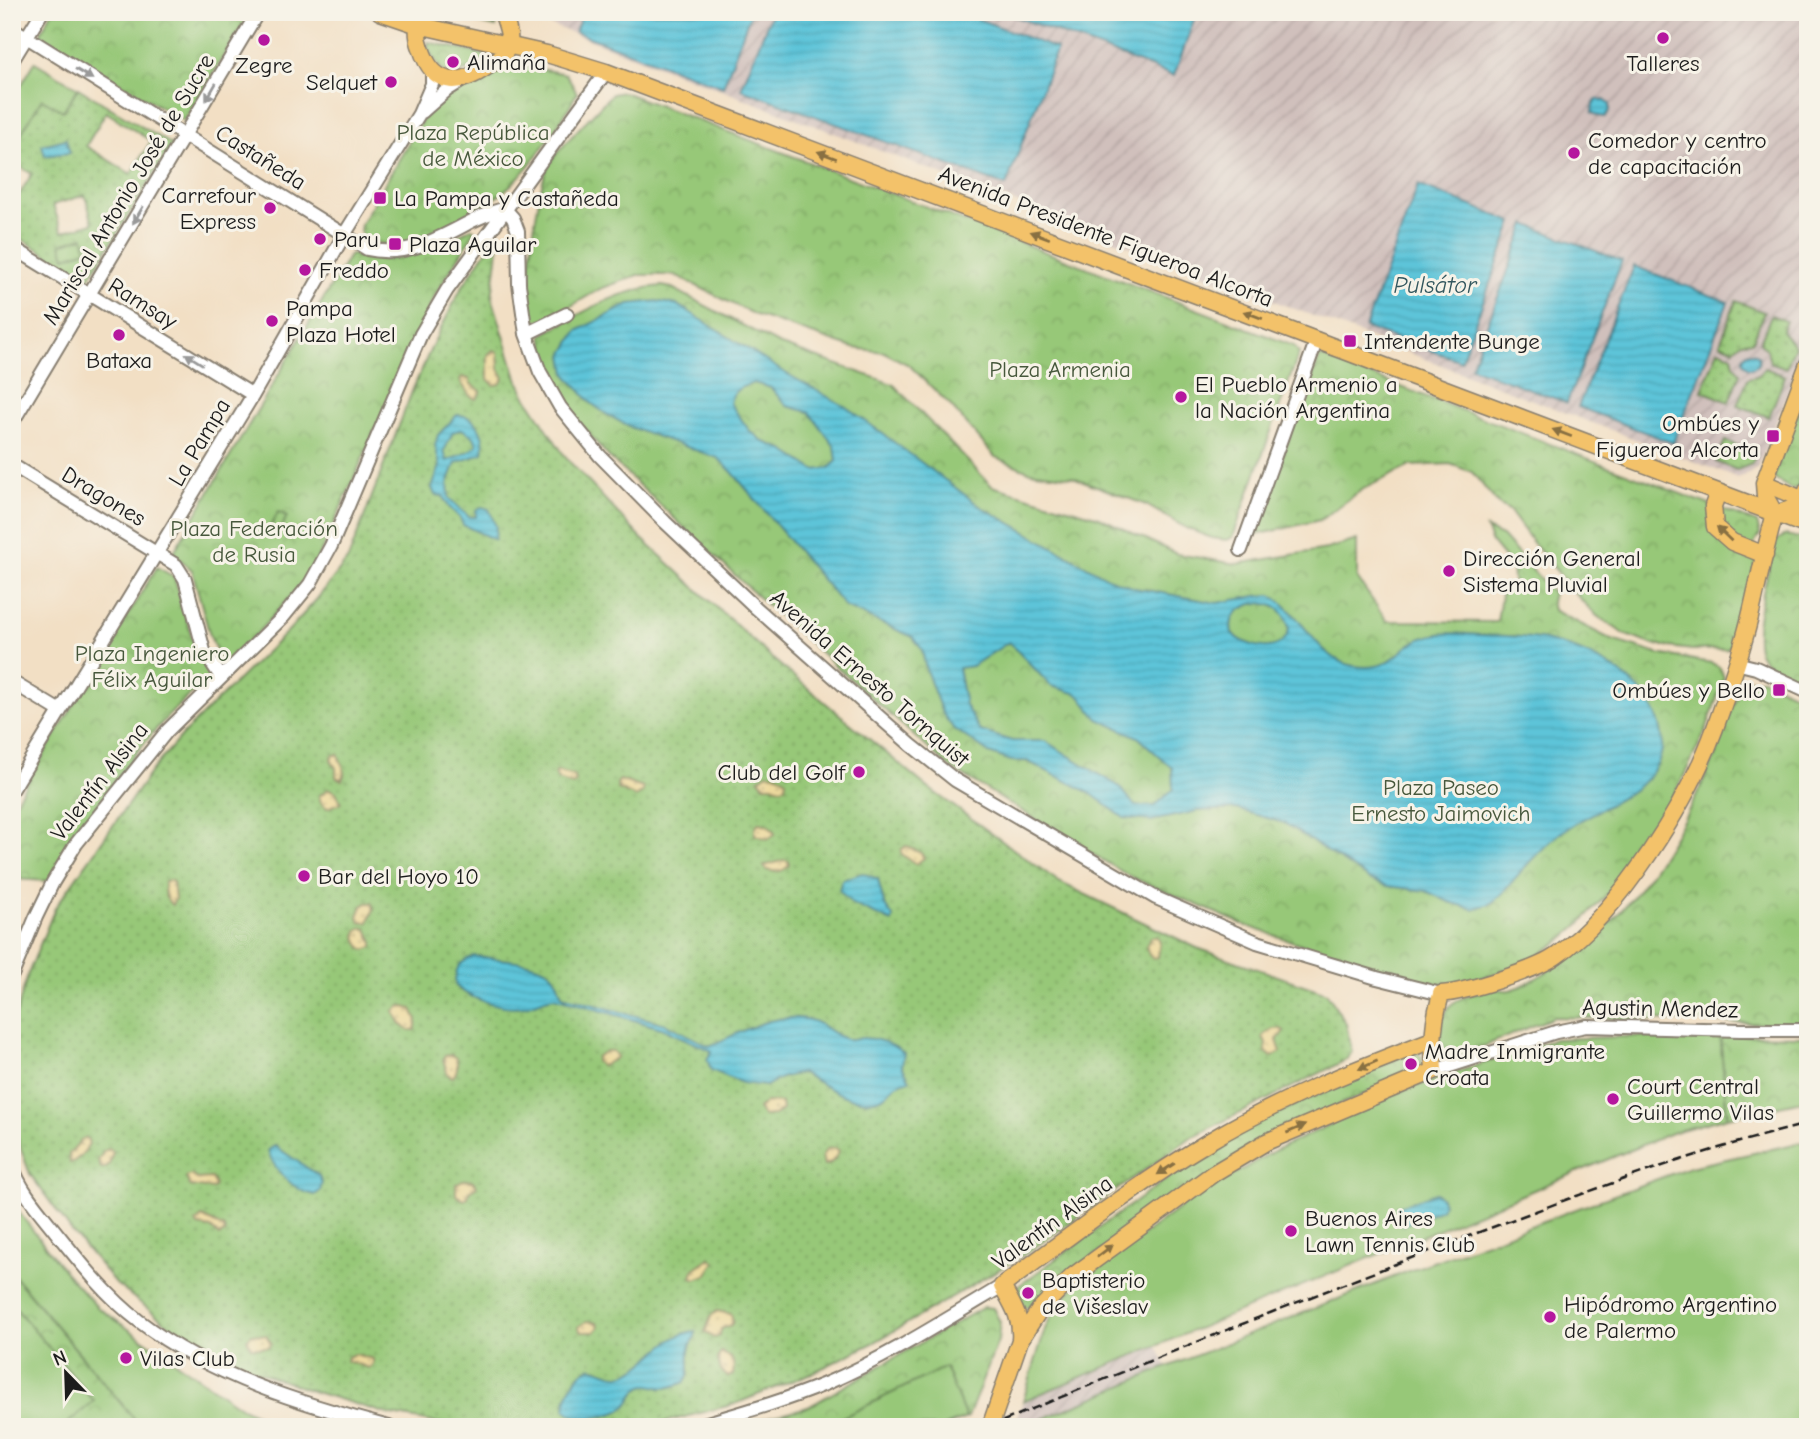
<svg xmlns="http://www.w3.org/2000/svg" width="1820" height="1439" viewBox="0 0 1820 1439" font-family="'Comic Neue',sans-serif">
	<style>
		.industrial { fill: url(#industrial-furrows) }
		.grass { fill: url(#grass-dots); stroke: #5a724a; stroke-width: 2; fill-rule: evenodd }
		.sand { fill: url(#sand-dots); stroke: #857b5d; stroke-width: 2 }
		.park { fill: url(#park-crowns); stroke: #5a724a; stroke-width: 2 }
		.pitch { fill: #97c878; stroke: #5a724a; stroke-width: 2 }
		.water { fill: url(#water-rules); stroke: #3c707a; stroke-width: 2; fill-rule: evenodd }
		.lines { fill: none; stroke-linecap: round; stroke-linejoin: round }
		.minor-casing { stroke: #877e70; stroke-width: 16 }
		.major-casing { stroke: #877e70; stroke-width: 19 }
		.minor { stroke: #fff; stroke-width: 12 }
		.major { stroke: #f3c26a; stroke-width: 16 }
		.rail { stroke: #1c1c1c; stroke-width: 2.5; stroke-dasharray: 10 5; stroke-linecap: butt }
		.oneway { fill: #999 }
		.oneway2 { fill: #886f43 }
		.poi-dot { fill: #b5179e; stroke: #f7f3e8; stroke-width: 2.5 }
		.labels { text-anchor: middle; stroke-width: 6; stroke-linejoin: round; paint-order: stroke }
		.poi-label { font-size: 23px; fill: #1c1c1c; stroke: #f7f3e8; text-anchor: start }
		.park-label { font-size: 23px; fill: #47583c; stroke: #f7f3e8 }
		.street-label { font-size: 23px; fill: #1c1c1c; stroke: #f7f3e8 }
		.water-label { font-size: 24px; font-style: italic; fill: #33575e; stroke: #f7f3e8 }
	</style>
	<defs>
		<pattern id="industrial-furrows" width="10" height="10" patternUnits="userSpaceOnUse" patternTransform="scale(1.75)"><rect width="10" height="10" fill="#d0c0bc"/><path d="M-1 1l2-2M0 10L10 0M9 11l2-2" fill="none" stroke="#b2a4a1"/></pattern>
		<pattern id="grass-dots" width="8" height="8" patternUnits="userSpaceOnUse" patternTransform="scale(1.75)"><rect width="8" height="8" fill="#97c878"/><path d="M2 2h.1M6 6h.1" fill="none" stroke="#82ab67" stroke-width="1.8" stroke-linecap="round"/></pattern>
		<pattern id="sand-dots" width="8" height="8" patternUnits="userSpaceOnUse" patternTransform="scale(1.75)"><rect width="8" height="8" fill="#eeda9e"/><path d="M2 2h.1M6 6h.1" fill="none" stroke="#ccba88" stroke-width="1.8" stroke-linecap="round"/></pattern>
		<pattern id="park-crowns" width="20" height="18" patternUnits="userSpaceOnUse" patternTransform="scale(1.75)"><rect width="20" height="18" fill="#97c878"/><path d="M2 6a3 3 0 1 1 6 0M12 15a3 3 0 1 1 6 0" fill="none" stroke="#82ab67"/></pattern>
		<pattern id="water-rules" width="6" height="5" patternUnits="userSpaceOnUse" patternTransform="scale(1.75)"><rect width="6" height="5" fill="#5dc4d9"/><path d="M0 2.5h6" fill="none" stroke="#50a8ba"/></pattern>
	</defs>
	<rect width="100%" height="100%" fill="#f7f3e8"/>
	<filter id="ink" filterUnits="userSpaceOnUse"><feTurbulence type="fractalNoise" baseFrequency=".0143" numOctaves="2"/><feDisplacementMap in="SourceGraphic" scale="14" xChannelSelector="R" yChannelSelector="G"/><feConvolveMatrix kernelMatrix="1 2 1 2 8 2 1 2 1" color-interpolation-filters="sRGB"/></filter>
	<filter id="wash" filterUnits="userSpaceOnUse"><feTurbulence type="fractalNoise" baseFrequency=".00686" numOctaves="4" result="noise"/><feDisplacementMap in="SourceGraphic" scale="28" xChannelSelector="R" yChannelSelector="G"/><feGaussianBlur stdDeviation="1.57" result="paint"/><feColorMatrix in="noise" values="0 0 0 0 0 0 0 0 0 0 0 0 0 0 0 0 0 1.4 0 .05"/><feComposite in="paint" operator="in"/></filter>
	<g filter="url(#wash)">
		<rect width="100%" height="100%" fill="#f2dfc4"/>
		<!-- industrial -->
		<path class="industrial" d="M517,12H1808V341L1758,467L1748,474L1737,478Z
			M1157,1347L1167,1367L1023,1427H1014L1023,1401Z"/>
		<!-- grass -->
		<path class="grass" d="M78,88L172,145L88,280L12,233V206L32,174L12,162V133L19,136L42,98L63,111ZM106,112L151,141L131,174L86,146ZM85,195L93,223L62,232L53,205Z
			M495,238L499,242L492,297L517,378L525,395L566,458L640,537L774,660L927,787L1059,882L1197,948L1327,993L1346,1024L1352,1052L1346,1060L1190,1138L1027,1253L873,1343L814,1372L735,1404L646,1427H461L391,1415L312,1391L228,1361L169,1325L116,1284L72,1232L30,1174L15,1133L12,1108V1027L28,974L55,908L152,770L183,734L290,629L316,600L348,559L413,389L433,344L462,287Z
			M1736,301L1764,312L1753,341L1742,342L1734,349L1720,344Z
			M1771,315L1786,321L1782,331L1795,346L1786,368L1770,362L1767,351L1760,342Z
			M1718,350L1732,355L1734,365L1740,373L1729,402L1702,391Z
			M1765,368L1785,376L1769,417L1737,405L1748,378L1757,376Z
			M1725,441L1757,453L1752,464L1737,470L1716,462Z"/>
		<!-- sand -->
		<path class="sand" d="M493,350L498,352L499,369L504,378L500,384L494,385L488,379V355Z
			M462,377L469,379L471,384L481,391L476,399L470,396L460,381Z
			M338,754L345,772L342,780L336,777V768L331,760L332,756Z
			M557,771L574,776L576,783L572,785L558,780L555,774Z
			M767,773L778,774L786,780L785,787L780,788L772,785H764L759,779Z
			M620,780L643,788V792L636,797L618,789L617,783Z
			M329,789L336,792L341,803L327,808L321,803L319,796Z
			M758,823C766,823 772,827 775,834L768,839L755,835V828Z
			M906,846L921,853L924,858L916,864L901,854V850Z
			M784,860L788,861L789,865C783,873 775,872 766,870L764,866Z
			M169,880L173,882L175,899L172,905C164,898 164,892 164,882Z
			M367,903H372L374,909L368,923L360,922L358,916L362,906Z
			M363,928L367,929L373,942V947L365,950C357,945 355,939 357,931Z
			M1151,937H1158L1160,943L1158,957L1153,959L1149,955L1146,946Z
			M401,1006L412,1009L417,1020L415,1030H408L401,1024L394,1011Z
			M1273,1029H1281L1284,1031L1277,1040L1281,1052L1272,1057L1265,1051L1266,1044L1263,1036Z
			M606,1051H613L617,1057L602,1066L596,1062V1057Z
			M451,1055L456,1058C458,1065 458,1071 453,1077L448,1075L443,1059L445,1056Z
			M766,1102L781,1103L782,1110L774,1115L763,1116L758,1109Z
			M86,1138L89,1143C87,1150 77,1161 70,1163L69,1154L81,1140Z
			M836,1148L839,1151C836,1158 832,1165 824,1165L822,1156L827,1149Z
			M109,1149L113,1152L109,1165L106,1168H101L98,1161L104,1151Z
			M191,1175L197,1179L211,1178L215,1185L213,1189L190,1186L186,1177Z
			M463,1180L473,1181L477,1186L469,1191L468,1197L464,1200L456,1195V1184Z
			M202,1217L224,1228L225,1233L219,1236L211,1228L198,1226L196,1222Z
			M710,1258L715,1262L706,1275L696,1279L692,1277L694,1269Z
			M717,1311L731,1314L733,1321L731,1325L721,1329L720,1336L714,1338L705,1332L711,1316Z
			M587,1321L598,1323L599,1327L595,1332H581L578,1327Z
			M252,1334L266,1335L271,1343L268,1347H251L247,1339Z
			M721,1352C733,1357 735,1362 733,1375L728,1377L721,1371L718,1358Z
			M354,1354L373,1359V1364L369,1368L347,1361L348,1357Z"/>
		<!-- park -->
		<path class="park" d="M52,12H251L184,121L42,37L41,32Z
			M436,12H493L497,21L496,27Z
			M428,42L487,55C475,70 460,76 442,71L428,50Z
			M514,64L566,74L577,93C562,121 534,163 511,185C488,207 429,243 398,245C387,246 376,243 366,240L360,232L361,224L425,115L441,99Z
			M623,92L1294,346L1299,353L1233,537L1227,540L1212,538L1186,528L1146,505L1073,477L1029,471L995,457L950,405L909,365L884,352L853,348L753,314L675,275H638L600,289L547,320H535C521,301 537,189 548,166C558,148 590,118 605,101L612,94Z
			M472,228L475,231L435,295L324,546L306,579L253,638L223,666L210,636L192,570L173,553L350,254C393,270 434,247 472,228Z
			M662,286L672,288L778,344L893,384L992,486L1099,517L1177,554L1237,564L1327,549L1357,540V578L1387,621L1497,622L1502,588L1514,589L1512,567L1492,543L1486,529L1502,536L1553,593L1551,602L1553,610L1612,640L1658,654L1712,663L1720,668L1724,677L1706,730L1680,784L1640,853L1619,881L1581,923L1564,938L1532,960L1479,979L1441,985L1366,966L1247,926L1129,876L948,766L755,594L609,457L580,424L554,384L542,335C580,314 618,289 662,286Z
			M1320,356L1757,523L1760,534L1754,544L1757,560L1734,643L1726,649L1692,650L1654,645L1626,635L1597,616L1582,601L1534,544L1509,510L1498,504L1472,472L1450,464L1410,466L1363,489L1320,520L1252,536Z
			M1808,376V463L1797,488L1791,489L1773,478Z
			M1786,535L1808,540V685C1793,677 1771,671 1761,656C1748,638 1769,572 1773,549L1777,540Z
			M157,567L174,577L192,638L210,677C193,693 174,708 159,726C117,773 82,827 49,881L12,879V807Z
			M1750,679H1763L1808,700V1025L1554,1017L1460,1056C1456,1055 1452,1056 1449,1054C1433,1047 1441,1012 1453,1003C1462,997 1482,990 1493,989C1498,988 1504,991 1509,990C1523,989 1584,949 1595,938C1649,887 1685,823 1715,756C1727,731 1729,699 1750,679Z
			M1720,1035L1808,1036V1100L1727,1117Z
			M1408,1053H1418L1422,1058L1421,1071L1341,1104L1068,1272L1029,1307L1022,1306L1015,1301L1013,1290L1204,1152L1252,1125Z
			M12,1273L141,1427H12Z
			M984,1307L993,1308L1000,1322L998,1341L968,1417L946,1427H730L808,1407Z"/>
		<!-- pitch -->
		<path class="pitch" d="M35,62L78,88L63,111L42,99L19,137L12,133V100Z
			M83,237L87,250L65,257L61,244Z
			M278,512L287,516L278,535L269,531Z
			M1673,1035H1720L1727,1117L1674,1132L1023,1401L1045,1329L1055,1307L1074,1287L1190,1200L1274,1151L1401,1091L1555,1039Z
			M1808,1141V1427H1023L1167,1367L1419,1267L1690,1167Z
			M12,1203L65,1272L97,1307L242,1408L282,1427H141L12,1273Z
			M12,1304L94,1401L63,1427H12Z
			M945,1367L966,1418L943,1427H840L837,1420Z"/>
		<!-- water -->
		<path class="water" d="M583,12H751L723,87L575,32Z
			M772,12H960L1057,49L1006,186L741,89Z
			M1003,12H1197L1174,76Z
			M1597,99L1604,100L1610,104V111L1605,117L1598,116L1592,112L1593,105Z
			M66,139L70,153L45,156L42,145Z
			M1418,185L1513,222L1461,361L1365,328Z
			M1526,224L1622,261L1567,403L1471,367Z
			M1634,266L1728,302L1673,443L1578,407Z
			M657,301L677,305L688,311L782,371L848,408L980,506L1110,579L1135,588L1217,603L1256,596L1271,595C1303,613 1316,659 1354,666C1397,673 1396,644 1429,636C1446,631 1464,634 1482,635C1502,636 1525,636 1545,640C1583,649 1630,671 1651,705C1663,725 1668,749 1654,770C1637,797 1584,814 1558,835C1537,852 1518,875 1500,896L1490,904L1473,909L1449,902L1426,891L1387,886L1369,879L1284,823L1236,809L1198,811L1151,821L1124,818L1090,793L1027,761H1011L989,753L953,728L942,713L926,670L922,650L913,637L845,607L733,473L718,458L630,427L606,414L591,403L566,374L563,355L577,331L629,304ZM754,383L771,388L787,406L809,412L835,447L837,461L829,468L815,470L782,449L764,442L749,430L730,403C733,389 741,387 754,383ZM1255,603C1274,603 1286,609 1289,629C1283,656 1248,649 1232,633C1228,615 1240,608 1255,603ZM1009,642L1051,686L1078,694L1098,719L1138,737L1172,768L1173,789L1155,806H1135L1120,787L1045,741H1012L980,731L965,705L958,668L972,666Z
			M1743 360a8 8 0 1 1 16 0a8 8 0 1 1-16 0Z
			M457,415C478,415 486,436 483,453L456,463L448,483L449,498L469,517H476V510L482,507L489,509L496,527L495,540L463,525L460,518L448,506L443,496L435,495L432,488L440,466L435,445L438,435ZM462,429L474,437L477,445L468,452L447,461L444,451L453,432Z
			M862,873L878,879L884,904L893,917L892,922L852,904L839,890L842,880Z
			M474,956C494,959 535,960 550,972C557,978 559,987 562,996L666,1024L709,1046C741,1033 777,1009 813,1021C827,1026 837,1039 852,1040C856,1040 859,1038 863,1038C878,1038 892,1044 904,1053L902,1066L910,1080C905,1083 899,1082 895,1086C890,1090 886,1097 878,1099C851,1107 824,1084 802,1073L783,1077L766,1086L742,1083L711,1070L707,1059L712,1051L661,1028L554,997C544,998 538,1003 528,1005C508,1011 469,1000 455,985C455,968 458,963 474,956Z
			M275,1146L319,1176L322,1183L320,1191L315,1195C295,1192 273,1170 268,1150Z
			M1436,1193L1441,1198L1443,1204L1441,1209L1403,1225L1396,1207Z
			M696,1331C696,1339 692,1341 690,1347C686,1360 693,1372 685,1382C678,1385 670,1388 663,1388C656,1388 651,1383 643,1386C633,1390 632,1401 625,1407C613,1418 576,1423 565,1409C566,1393 576,1373 591,1367C600,1369 609,1375 618,1375C642,1376 663,1333 696,1331Z"/>
	</g>
	<g filter="url(#ink)">
		<g class="lines">
			<!-- minor casing -->
			<g class="minor-casing">
				<path id="minor" d="M12,28L367,249C405,258 438,239 470,222C481,217 492,211 505,209
					M12,61L42,12
					M422,112L447,90L463,80
					M505,209L513,218L518,231L519,284L526,334L540,372L560,407L600,456L665,522L754,606L911,745L955,780L1156,898L1257,942L1377,978L1441,994
					M12,247L253,395
					M526,334L567,314
					M12,423L258,12
					M12,465L176,565L185,579L204,651L221,677
					M1241,550L1317,339
					M1736,663L1756,668L1808,692
					M12,682L60,711
					M12,790L253,395L344,235L419,114L432,84V70
					M12,975L36,917L53,882L76,844L167,731L284,616L310,584L331,546L421,334L447,290L606,72
					M1434,1071L1556,1032L1586,1026L1741,1030H1808
					M12,1165C20,1191 42,1214 59,1236C83,1266 109,1298 139,1321C212,1377 302,1404 389,1427
					M693,1427C737,1414 782,1402 825,1384C886,1358 944,1321 1002,1286"/>
			</g>
			<!-- major casing -->
			<g class="major-casing">
				<path id="major" d="M380,12L418,25L547,54L606,72L1808,526
					M423,12C416,24 416,35 421,48C433,86 458,87 487,67C496,61 506,55 509,44C511,33 505,22 502,12
					M1764,483L1804,500
					M1718,492L1713,506L1715,527L1732,542L1765,555
					M1775,514C1793,509 1801,507 1808,489
					M1020,1340L1040,1309L1073,1276L1214,1173L1266,1142L1434,1071C1432,1043 1433,1021 1441,994C1466,992 1536,970 1556,956C1620,912 1689,800 1715,728C1728,692 1741,654 1750,617C1758,583 1765,548 1775,514L1765,496L1764,483L1808,364
					M990,1427L1020,1340C1022,1318 1012,1304 1002,1286C1069,1237 1136,1185 1208,1142C1277,1100 1356,1069 1432,1040"/>
			</g>
			<!-- minor -->
			<use href="#minor" class="minor"/>
			<!-- major -->
			<use href="#major" class="major"/>
			<!-- rail -->
			<path class="rail" d="M989,1427C1147,1361 1306,1298 1466,1237C1579,1195 1690,1152 1808,1124"/>
		</g>
		<!-- one-way arrows -->
		<defs><path id="oneway-solid" d="M-6-.8H1V-3.2L6.5 0L1 3.2V.8H-6Z" transform="scale(1.75)"/></defs>
		<g class="oneway">
			<use href="#oneway-solid" transform="translate(84 74) rotate(31)"/>
			<use href="#oneway-solid" transform="translate(211 92) rotate(120)"/>
			<use href="#oneway-solid" transform="translate(138 215) rotate(121)"/>
			<use href="#oneway-solid" transform="translate(194 359) rotate(-148)"/>
		</g>
		<g class="oneway2">
			<use href="#oneway-solid" transform="translate(827 155) rotate(-159)"/>
			<use href="#oneway-solid" transform="translate(1040 235) rotate(-159)"/>
			<use href="#oneway-solid" transform="translate(1253 315) rotate(-159)"/>
			<use href="#oneway-solid" transform="translate(1562 433) rotate(-159)"/>
			<use href="#oneway-solid" transform="translate(1724 534) rotate(-136)"/>
			<use href="#oneway-solid" transform="translate(1368 1065) rotate(156)"/>
			<use href="#oneway-solid" transform="translate(1296 1129) rotate(-23)"/>
			<use href="#oneway-solid" transform="translate(1166 1169) rotate(147)"/>
			<use href="#oneway-solid" transform="translate(1105 1251) rotate(-37)"/>
		</g>
	</g>
	<!-- markers -->
	<g class="poi-dot">
		<circle cx="1663" cy="38" r="7"/>
		<circle cx="264" cy="40" r="7"/>
		<circle cx="453" cy="62" r="7"/>
		<circle cx="391" cy="82" r="7"/>
		<circle cx="1574" cy="153" r="7"/>
		<rect x="373" y="191" width="14" height="14" rx="3.5"/>
		<circle cx="270" cy="208" r="7"/>
		<circle cx="320" cy="239" r="7"/>
		<rect x="388" y="237" width="14" height="14" rx="3.5"/>
		<circle cx="305" cy="270" r="7"/>
		<circle cx="272" cy="321" r="7"/>
		<circle cx="119" cy="335" r="7"/>
		<rect x="1343" y="334" width="14" height="14" rx="3.5"/>
		<circle cx="1181" cy="397" r="7"/>
		<rect x="1766" y="429" width="14" height="14" rx="3.5"/>
		<circle cx="1449" cy="571" r="7"/>
		<rect x="1772" y="683" width="14" height="14" rx="3.5"/>
		<circle cx="859" cy="772" r="7"/>
		<circle cx="304" cy="876" r="7"/>
		<circle cx="1411" cy="1064" r="7"/>
		<circle cx="1613" cy="1099" r="7"/>
		<circle cx="1291" cy="1231" r="7"/>
		<circle cx="1028" cy="1293" r="7"/>
		<circle cx="1550" cy="1317" r="7"/>
		<circle cx="126" cy="1358" r="7"/>
	</g>
	<g class="labels">
		<!-- poi labels -->
		<g class="poi-label">
			<text x="467" y="70">Alimaña</text>
			<text x="1663" y="71" text-anchor="middle">Talleres</text>
			<text x="264" y="73" text-anchor="middle">Zegre</text>
			<text x="377" y="90" text-anchor="end">Selquet</text>
			<text x="1588" y="148">Comedor y centro<tspan x="1588" dy="26">de capacitación</tspan></text>
			<text x="256" y="203" text-anchor="end">Carrefour<tspan x="256" dy="26">Express</tspan></text>
			<text x="394" y="206">La Pampa y Castañeda</text>
			<text x="334" y="247">Paru</text>
			<text x="409" y="252">Plaza Aguilar</text>
			<text x="319" y="278">Freddo</text>
			<text x="286" y="316">Pampa<tspan x="286" dy="26">Plaza Hotel</tspan></text>
			<text x="1364" y="349">Intendente Bunge</text>
			<text x="119" y="368" text-anchor="middle">Bataxa</text>
			<text x="1195" y="392">El Pueblo Armenio a<tspan x="1195" dy="26">la Nación Argentina</tspan></text>
			<text x="1759" y="431" text-anchor="end">Ombúes y<tspan x="1759" dy="26">Figueroa Alcorta</tspan></text>
			<text x="1463" y="566">Dirección General<tspan x="1463" dy="26">Sistema Pluvial</tspan></text>
			<text x="1765" y="698" text-anchor="end">Ombúes y Bello</text>
			<text x="845" y="780" text-anchor="end">Club del Golf</text>
			<text x="318" y="884">Bar del Hoyo 10</text>
			<text x="1425" y="1059">Madre Inmigrante<tspan x="1425" dy="26">Croata</tspan></text>
			<text x="1627" y="1094">Court Central<tspan x="1627" dy="26">Guillermo Vilas</tspan></text>
			<text x="1305" y="1226">Buenos Aires<tspan x="1305" dy="26">Lawn Tennis Club</tspan></text>
			<text x="1042" y="1288">Baptisterio<tspan x="1042" dy="26">de Višeslav</tspan></text>
			<text x="1564" y="1312">Hipódromo Argentino<tspan x="1564" dy="26">de Palermo</tspan></text>
			<text x="140" y="1366">Vilas Club</text>
		</g>
		<!-- park labels -->
		<g class="park-label">
			<text x="473" y="140">Plaza República<tspan x="473" dy="26">de México</tspan></text>
			<text x="1060" y="377">Plaza Armenia</text>
			<text x="254" y="536">Plaza Federación<tspan x="254" dy="26">de Rusia</tspan></text>
			<text x="152" y="661">Plaza Ingeniero<tspan x="152" dy="26">Félix Aguilar</tspan></text>
			<text x="1441" y="795">Plaza Paseo<tspan x="1441" dy="26">Ernesto Jaimovich</tspan></text>
		</g>
		<!-- street labels -->
		<g class="street-label">
			<text transform="translate(261 157) rotate(32)" y="8">Castañeda</text>
			<text transform="translate(128 189) rotate(-59)" y="8">Mariscal Antonio José de Sucre</text>
			<text transform="translate(1106 236) rotate(21)" y="8">Avenida Presidente Figueroa Alcorta</text>
			<text transform="translate(143 303) rotate(32)" y="8">Ramsay</text>
			<text transform="translate(199 442) rotate(-59)" y="8">La Pampa</text>
			<text transform="translate(104 496) rotate(31)" y="8">Dragones</text>
			<text transform="translate(870 678) rotate(41)" y="8">Avenida Ernesto Tornquist</text>
			<text transform="translate(99 781) rotate(-52)" y="8">Valentín Alsina</text>
			<text transform="translate(1660 1008) rotate(1)" y="8">Agustin Mendez</text>
			<text transform="translate(1052 1222) rotate(-36)" y="8">Valentín Alsina</text>
		</g>
		<!-- water labels -->
		<g class="water-label">
			<text x="1435" y="293">Pulsátor</text>
		</g>
	</g>
	<!-- margin -->
	<rect width="1820" height="1439" fill="none" stroke="#f7f3e8" stroke-width="42"/>
	<!-- north arrow -->
	<g transform="translate(66 1373) rotate(337)" stroke="#f7f3e8" stroke-width="5" paint-order="stroke">
	<path d="M0-5L12 26L0 18L-12 26Z" fill="#1c1c1c"/>
	<text y="-10" font-size="19" font-weight="bold" text-anchor="middle" fill="#1c1c1c">N</text>
	</g>
</svg>
